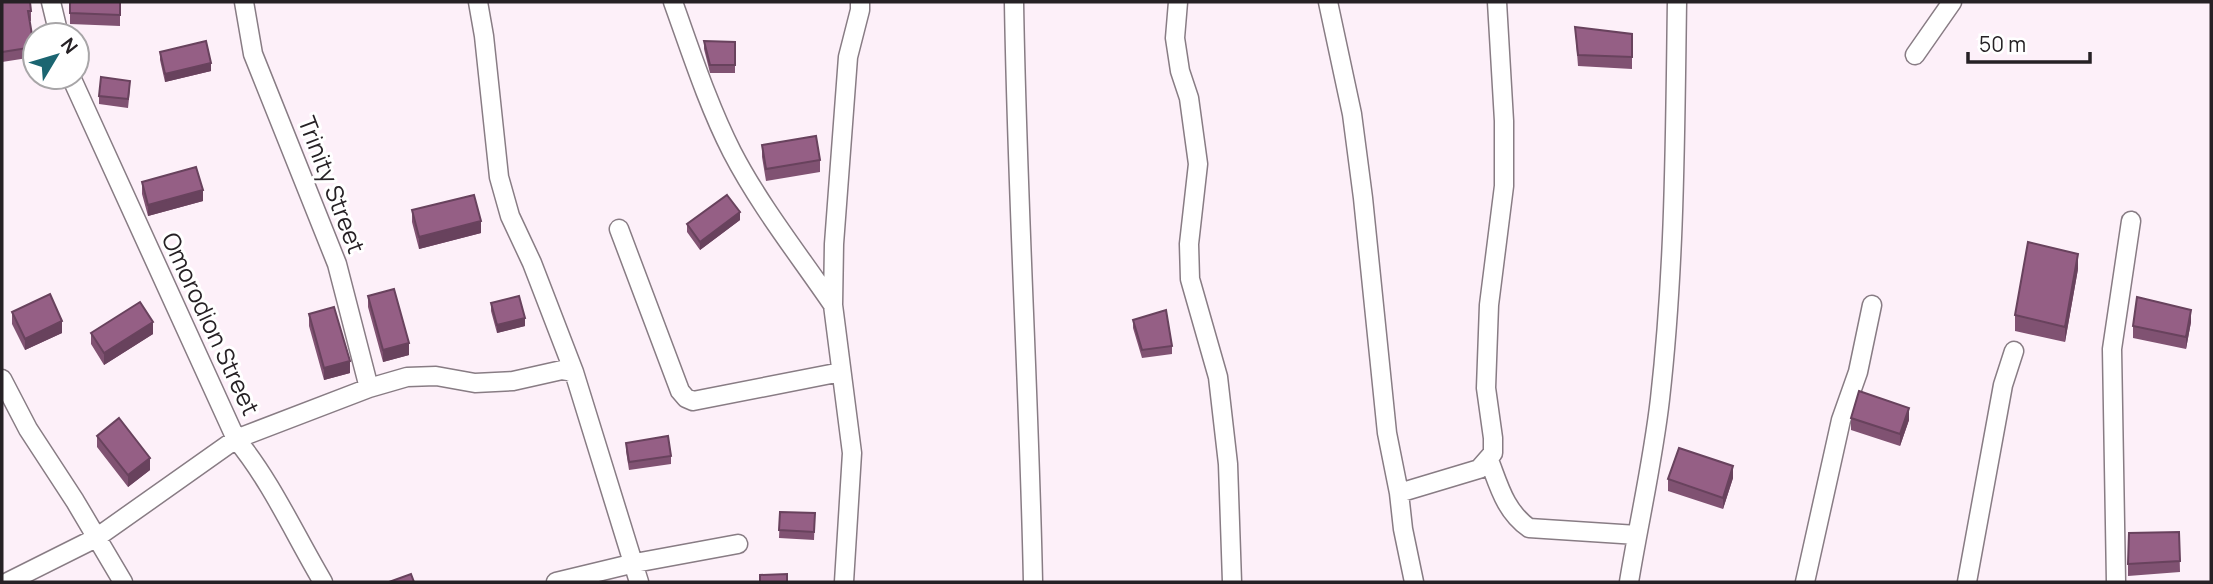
<svg xmlns="http://www.w3.org/2000/svg" width="2213" height="584" viewBox="0 0 2213 584" font-family="Manrope,sans-serif">
	<style>
		.lines { fill: none; stroke-linecap: round; stroke-linejoin: round }
		.street-casing { stroke: #887c84; stroke-width: 21 }
		.street { stroke: #fff; stroke-width: 18 }
		.wall { fill: #805272 }
		.shaded-wall { fill: #68425d }
		.building { fill: #955f85; stroke: #68425d; stroke-width: 2 }
		.labels { text-anchor: middle; stroke-width: 6; stroke-linejoin: round; paint-order: stroke }
		.street-label { font-size: 24px; fill: #262125; stroke: #fff }
	</style>
	<rect width="100%" height="100%" fill="#fdf0f9"/>
	<g class="lines">
		<!-- street casing -->
		<g class="street-casing">
			<path id="street" d="M51,2L59,35
				M244,2L253,54L337,264L369,388
				M478,2L484,36L499,177L510,216L532,263L574,372L639,582
				M673,2C691,52 708,105 732,152C760,206 799,255 833,305
				M1014,2C1017,195 1029,389 1033,582
				M1178,2L1175,38L1180,71L1189,98L1198,164L1189,244L1190,279L1218,377L1228,464L1232,582
				M1328,2L1352,114L1363,198L1387,433L1399,493L1403,529L1414,582
				M1915,55L1952,2
				M71,77L236,439C271,481 295,535 323,582
				M619,229L680,391L686,398L693,401L841,372
				M2,379L28,429L75,501L123,582
				M1489,460C1499,486 1505,511 1529,528L1637,535
				M1399,493L1479,469L1493,453V438L1486,388L1489,305L1504,186V121L1497,2
				M8,582L96,538L236,439L369,388L407,377L436,376L475,383L513,381L562,370L574,372
				M556,582L635,563L738,544
				M844,582L852,453L833,305L834,244L848,57L860,10V2
				M1629,582C1639,521 1653,461 1660,399C1675,267 1675,135 1677,2
				M1805,582L1841,420L1858,372L1872,305
				M1967,582L2003,385L2014,351
				M2116,582L2112,349L2131,221"/>
		</g>
		<!-- street -->
		<use href="#street" class="street"/>
	</g>
	<!-- wall -->
	<path class="wall" d="M2,2L31,11V21H29L34,47V57L2,62Z
		M120,2V26L70,24V13Z
		M1575,27L1632,34V69L1578,66Z
		M704,41L735,42V73H710L704,49Z
		M160,52L211,71L165,82L160,60Z
		M130,89L128,108L99,104V96Z
		M762,145L820,160V172L766,181L762,157Z
		M142,182L203,201L148,216L142,194Z
		M412,210L481,233L419,249L412,222Z
		M740,220L700,250L687,232V224Z
		M2078,269L2065,342L2015,331V315Z
		M368,296L409,355L383,362L368,307Z
		M491,303L525,326L497,333L491,311Z
		M12,312L62,333L25,350L12,324Z
		M309,314L350,373L324,380L309,326Z
		M1133,320L1172,346V354L1142,358L1133,328Z
		M2191,322L2186,349L2133,338V326Z
		M91,333L153,334L104,365L91,344Z
		M1851,418L1909,420L1900,446L1851,430Z
		M97,436L150,470L128,487L97,447Z
		M626,443L671,456V464L629,470L626,451Z
		M1733,478L1723,509L1668,491V479Z
		M780,512L815,513L814,540L779,538Z
		M2179,532L2180,572L2128,576V564Z"/>
	<!-- shaded-wall -->
	<path class="shaded-wall" d="M211,63V71L165,82V74Z
		M203,190V201L148,216V205Z
		M740,212V220L700,250V242Z
		M481,221V233L419,249V237Z
		M2078,254V269L2065,342V327Z
		M2191,310V322L2186,349V337Z
		M525,318V326L497,333V325Z
		M62,321V333L25,350V339Z
		M153,322V334L104,365V353Z
		M409,343V355L383,362V350Z
		M350,361V373L324,380V368Z
		M1909,408V420L1900,446V434Z
		M150,458V470L128,487V475Z
		M1733,466V478L1723,509V498Z"/>
	<!-- building -->
	<path class="building" d="M2,2H30L31,11H28L34,47L2,52Z
		M70,2H120V15L70,13Z
		M1575,27L1632,34V57L1578,55Z
		M206,41L211,63L165,74L160,52Z
		M704,41L735,42V65H710Z
		M101,77L130,81L128,99L99,96Z
		M816,136L820,160L766,169L762,145Z
		M196,167L203,190L148,205L142,182Z
		M474,195L481,221L419,237L412,210Z
		M727,195L740,212L700,242L687,224Z
		M2028,242L2078,254L2065,327L2015,315Z
		M394,289L409,343L383,350L368,296Z
		M50,294L62,321L25,339L12,312Z
		M519,296L525,318L497,325L491,303Z
		M2137,297L2191,310L2186,337L2133,326Z
		M140,302L153,322L104,353L91,333Z
		M334,307L350,361L324,368L309,314Z
		M1166,310L1172,346L1142,350L1133,320Z
		M1859,391L1909,408L1900,434L1851,418Z
		M119,418L150,458L128,475L97,436Z
		M668,436L671,456L629,462L626,443Z
		M1679,448L1733,466L1723,498L1668,479Z
		M780,512L815,513L814,532L779,530Z
		M2179,532L2180,561L2128,564L2129,533Z
		M411,574L414,582H389Z
		M787,574V582H760V575Z"/>
	<g class="labels">
		<!-- street labels -->
		<g class="street-label">
			<text transform="translate(331 185) rotate(69)" y="8">Trinity Street</text>
			<text transform="translate(210 324) rotate(65)" y="8">Omorodion Street</text>
		</g>
	</g>
	<!-- border -->
	<rect width="2213" height="584" fill="none" stroke="#262125" stroke-width="7"/>
	<!-- north arrow -->
	<g transform="translate(56 56) rotate(52)"><circle r="33" fill="#ffffff" stroke="#a8a6a8" stroke-width="2"/>
	<path d="M0-5L12 26L0 18L-12 26Z" fill="#1b6571"/>
	<text y="-10" font-size="19" font-weight="bold" text-anchor="middle" fill="#262125">N</text>
	</g>
	<!-- scale -->
	<path d="M1968 52v10h122v-10" fill="none" stroke="#262125" stroke-width="3.5"/>
	<text x="1979" y="52" font-size="21" fill="#262125" stroke="#ffffff" stroke-width="5" paint-order="stroke">50 m</text>
</svg>
